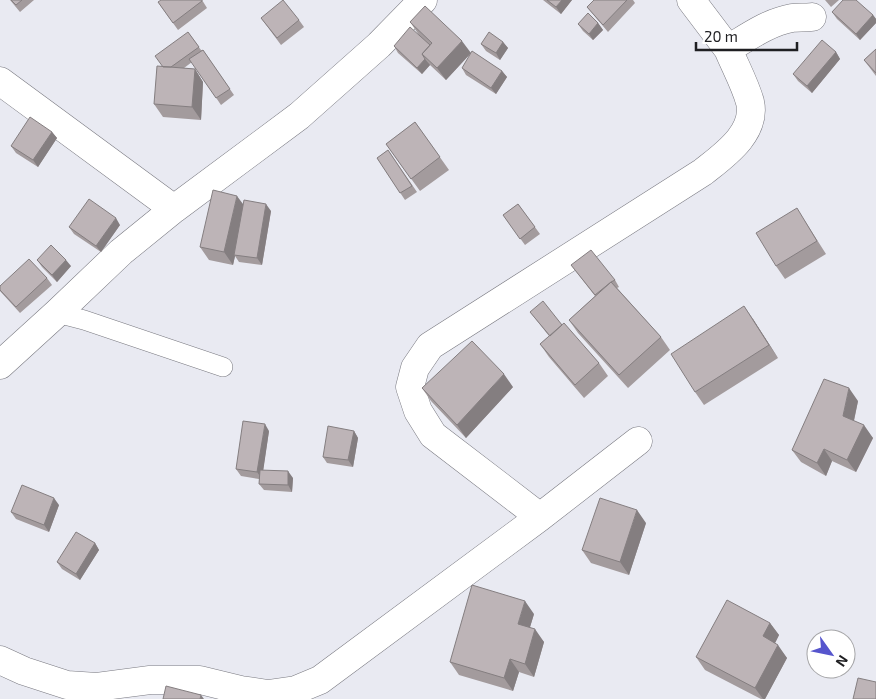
<svg xmlns="http://www.w3.org/2000/svg" width="876" height="699" viewBox="0 0 876 699" font-family="'Exo 2',sans-serif">
	<style>
		.lines { fill: none; stroke-linecap: round; stroke-linejoin: round }
		.service-casing { stroke: #797980; stroke-width: 20 }
		.minor-casing { stroke: #797980; stroke-width: 29 }
		.service { stroke: #fff; stroke-width: 19 }
		.minor { stroke: #fff; stroke-width: 28 }
		.wall { fill: #a39b9d }
		.shaded-wall { fill: #847e80 }
		.building { fill: #bdb4b7; stroke: #847e80 }
	</style>
	<rect width="100%" height="100%" fill="#e9eaf2"/>
	<g class="lines">
		<!-- service casing -->
		<g class="service-casing">
			<path id="service" d="M57,313L84,320L223,367"/>
		</g>
		<!-- minor casing -->
		<g class="minor-casing">
			<path id="minor" d="M691,0L728,49C748,37 769,22 792,18C798,17 805,18 812,17
				M0,81L174,209
				M0,365L57,313L121,252L174,209L299,116L379,45L423,0
				M638,441L540,517L433,435L418,411L410,387L415,368L430,346L703,172C723,156 757,133 750,102C745,84 735,66 728,49
				M0,660L24,671L67,685L97,687L150,680H200L241,690L268,694L296,690L320,680L540,517"/>
		</g>
		<!-- service -->
		<use href="#service" class="service"/>
		<!-- minor -->
		<use href="#minor" class="minor"/>
	</g>
	<!-- wall -->
	<path class="wall" d="M10,0H34L20,12Z
		M202,0L207,8L178,30L158,2Z
		M543,0H572L561,14Z
		M594,0H633L635,3L608,32L587,7Z
		M825,0H839L831,7Z
		M832,12L873,15L876,19V23L860,40L837,19Z
		M261,18L299,20L304,27L281,45Z
		M410,22L471,53L446,80L430,65L422,74L398,53L394,46L419,35Z
		M598,23L603,30L593,40L583,31L578,24Z
		M188,32L201,50H203L234,95L221,105L192,62L184,68L195,69L203,82L201,120L163,117L154,104L163,67Z
		M503,42L508,48L500,60L486,51L481,44Z
		M876,49V76L864,60Z
		M836,52L840,59L812,93L798,81L793,74Z
		M462,68L502,71L507,77L496,94L466,75Z
		M415,122L449,170L420,191L386,144Z
		M52,132L57,138L38,167L16,153L11,146Z
		M388,150L417,192L405,200L377,158Z
		M243,204L271,211L262,265L239,262L235,256L233,265L209,260L200,247Z
		M518,204L540,234L525,245L503,215Z
		M805,221L826,254L785,279L776,266Z
		M120,225L101,252L74,234L69,227Z
		M37,260L71,266L57,282L42,267Z
		M571,265L615,280L619,287L617,288L661,337L670,350L628,388L578,333L569,320L595,296Z
		M47,278L52,285L20,313L0,291V286Z
		M530,312L562,325L599,363L608,376L584,398L549,357L540,344L549,336Z
		M753,319L778,358L704,405L695,392Z
		M513,387L466,438L431,401L422,388Z
		M858,401L854,421L873,438L856,472L832,461L826,476L801,462L792,450Z
		M269,431L263,470L293,478L292,492L264,490L259,484V479L241,476L236,469Z
		M354,431L358,438L353,467L327,463L323,457Z
		M59,505L49,532L16,519L11,512Z
		M646,523L629,575L591,563L582,550Z
		M95,543L99,550L80,580L62,569L57,562Z
		M534,614L530,627L544,642L534,677L519,672L513,691L459,675L450,662Z
		M770,623L779,635L775,643L787,658L765,699H761L705,670L696,657Z"/>
	<!-- shaded-wall -->
	<path class="shaded-wall" d="M562,0H572L561,14L556,7Z
		M873,15L876,19V23L860,40L856,34Z
		M598,23L603,30L593,40L589,34Z
		M462,41L471,53L446,80L437,68Z
		M503,42L508,48L500,60L496,53Z
		M836,52L840,59L812,93L807,86Z
		M425,59L430,65L422,74L417,68Z
		M195,69L203,82L201,120L192,107Z
		M502,71L507,77L496,94L491,88Z
		M52,132L57,138L38,167L33,160Z
		M237,196L246,208L234,255L235,256L233,265L224,252Z
		M266,204L271,211L262,265L257,258Z
		M116,218L120,225L101,252L96,246Z
		M66,260L71,266L57,282L52,275Z
		M744,306L753,319L778,358L769,345Z
		M504,374L513,387L466,438L457,425Z
		M849,388L858,401L852,429L843,416Z
		M265,424L269,431L262,479L257,472Z
		M864,425L873,438L856,472L847,460Z
		M354,431L358,438L353,467L348,460Z
		M824,449L832,461L826,476L817,463Z
		M288,471L293,478L292,492L288,485Z
		M54,498L59,505L49,532L44,525Z
		M637,510L646,523L629,575L620,562Z
		M95,543L99,550L80,580L76,574Z
		M525,601L534,614L527,637L518,624Z
		M770,623L779,635L772,649L763,636Z
		M535,629L544,642L534,677L525,664Z
		M778,645L787,658L765,699H763L755,688Z
		M510,659L519,672L513,691L504,678Z
		M201,695L204,699H200Z"/>
	<!-- building -->
	<path class="building" d="M11,0H22L16,5Z
		M161,0H202V1L173,23L158,2Z
		M283,0L299,20L277,38L261,18Z
		M547,0H562L556,7Z
		M594,0H627L603,25L587,7Z
		M843,0H856L873,15L856,34L832,12Z
		M425,6L462,41L437,68L422,54L432,43L410,22Z
		M588,13L598,23L589,34L578,24Z
		M410,27L430,45L422,54L425,59L417,68L394,46Z
		M188,32L199,47L171,67H163L155,56Z
		M489,32L503,42L496,53L481,44Z
		M822,40L836,52L807,86L793,74Z
		M876,49V73L864,60Z
		M203,50L230,89L216,98L189,59Z
		M472,51L502,71L491,88L462,68Z
		M157,66L195,69L192,107L154,104Z
		M30,117L52,132L33,160L11,146Z
		M415,122L440,157L411,179L386,144Z
		M388,150L412,186L400,193L377,158Z
		M213,190L237,196L224,252L200,247Z
		M89,199L116,218L96,246L69,227Z
		M244,200L266,204L257,258L234,255Z
		M518,204L535,227L520,239L503,215Z
		M797,208L817,241L776,266L756,233Z
		M51,245L66,260L52,275L37,260Z
		M591,250L615,280L611,282L595,295L571,265Z
		M29,259L47,278L16,307L0,290V286Z
		M611,282L661,337L619,375L569,320Z
		M543,301L562,325L550,336L530,312Z
		M744,306L769,345L695,392L671,354Z
		M564,323L599,363L575,385L540,344Z
		M472,341L504,374L457,425L422,388Z
		M824,379L849,388L843,416L864,425L847,460L824,449L817,463L792,450Z
		M243,421L265,424L257,472L236,469Z
		M328,426L354,431L348,460L323,457Z
		M260,470L288,471V485L259,484Z
		M22,485L54,498L44,525L11,512Z
		M600,498L637,510L620,562L582,550Z
		M76,532L95,543L76,574L57,562Z
		M472,585L525,601L518,624L535,629L525,664L510,659L504,678L450,662Z
		M727,600L770,623L763,636L778,645L755,688L696,657Z
		M858,678L876,682V699H853Z
		M166,686L201,695L200,699H163Z"/>
	<!-- north arrow -->
	<g transform="translate(831 654) rotate(123)"><circle r="24" fill="#ffffff" stroke="#a5a5a7"/>
	<path d="M0-4L9 19L0 12L-9 19Z" fill="#5655cd"/>
	<text y="-8" font-size="14" font-weight="bold" text-anchor="middle" fill="#1f1f22">N</text>
	</g>
	<!-- scale -->
	<path d="M696 42v8h101v-8" fill="none" stroke="#1f1f22" stroke-width="2.5"/>
	<text x="704" y="42" font-size="15" fill="#1f1f22" stroke="#ffffff" stroke-width="4" paint-order="stroke">20 m</text>
</svg>
